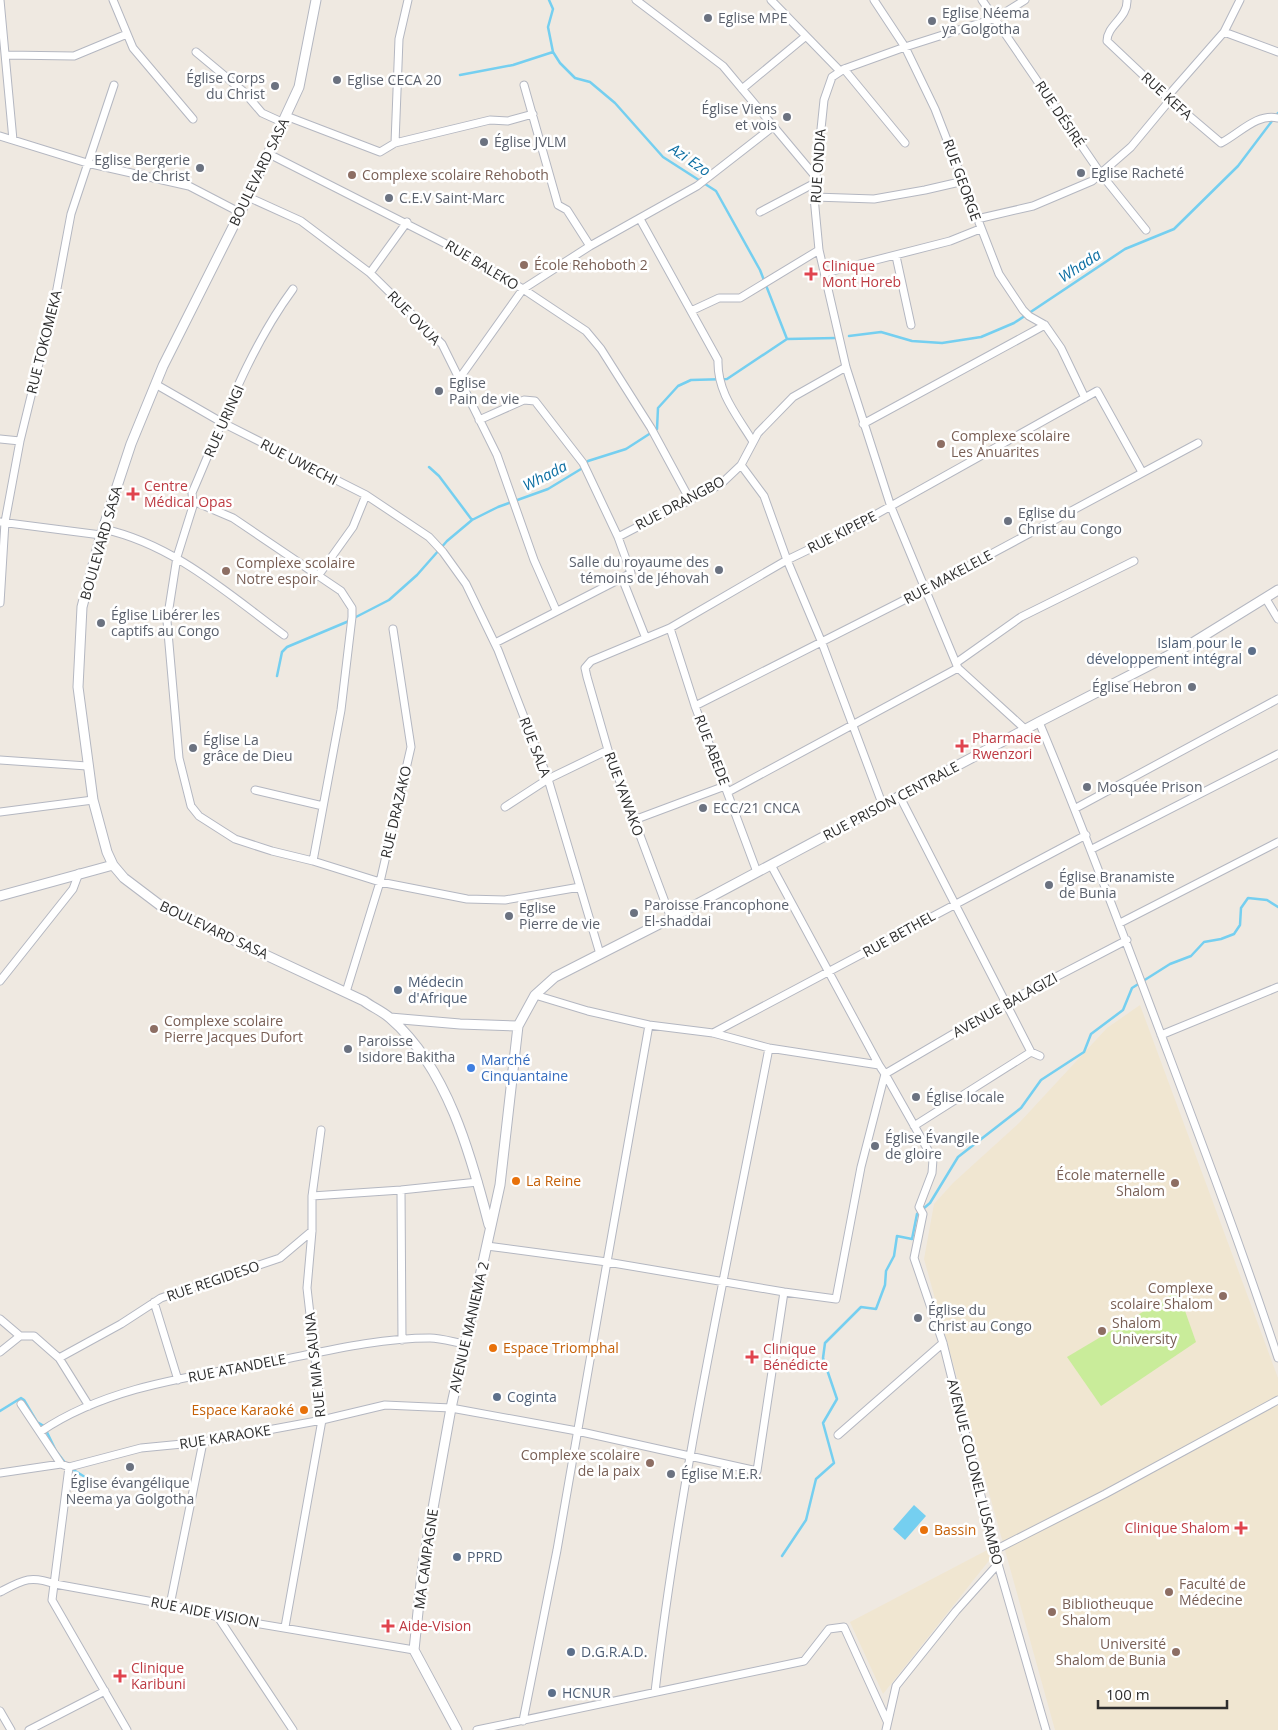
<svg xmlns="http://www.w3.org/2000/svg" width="1278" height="1730" viewBox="0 0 1278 1730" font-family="'Open Sans',sans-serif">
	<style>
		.education { fill: #f0e6d1 }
		.pitch { fill: #c9ec9a }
		.water { fill: #75cff0 }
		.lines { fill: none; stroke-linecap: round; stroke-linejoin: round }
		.stream { stroke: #75cff0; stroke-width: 2.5 }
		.street-casing { stroke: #b4b7c1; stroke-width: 9 }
		.secondary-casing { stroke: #b4b7c1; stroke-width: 11 }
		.street { stroke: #fff; stroke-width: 7 }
		.secondary { stroke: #fff; stroke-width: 9 }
		.worship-dot { fill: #6b7280; stroke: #fff; stroke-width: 2 }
		.education-dot { fill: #8d6e63; stroke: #fff; stroke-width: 2 }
		.health-dot { fill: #e0444e; stroke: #fff; stroke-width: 2 }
		.service-dot { fill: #5c6f8a; stroke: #fff; stroke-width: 2 }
		.shop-dot { fill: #3f7fe0; stroke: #fff; stroke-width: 2 }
		.food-dot { fill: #e8710a; stroke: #fff; stroke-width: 2 }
		.labels { text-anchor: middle; stroke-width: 5; stroke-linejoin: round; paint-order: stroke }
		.worship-label { font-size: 14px; fill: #5b616d; stroke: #fff; text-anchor: start }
		.street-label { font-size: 14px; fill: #2e2e2e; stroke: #fff }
		.education-label { font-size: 14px; fill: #785e54; stroke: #fff; text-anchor: start }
		.health-label { font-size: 14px; fill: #be3a42; stroke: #fff; text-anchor: start }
		.service-label { font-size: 14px; fill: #4e5e75; stroke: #fff; text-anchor: start }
		.shop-label { font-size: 14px; fill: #366cbe; stroke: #fff; text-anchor: start }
		.food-label { font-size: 14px; fill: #c56008; stroke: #fff; text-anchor: start }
		.water-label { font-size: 15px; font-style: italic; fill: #0d6fa3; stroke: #fff }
	</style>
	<rect width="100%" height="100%" fill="#efe9e1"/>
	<!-- education -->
	<path class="education" d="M1140,1005L1278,1378V1730H1055L924,1259L934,1204L953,1183L1019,1123L1107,1028Z
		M993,1547L995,1553L883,1694L850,1622Z"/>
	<!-- pitch -->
	<path class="pitch" d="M1178,1291L1196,1342L1101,1406L1067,1357Z"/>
	<!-- water -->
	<path class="water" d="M914,1505L926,1516L905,1540L893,1529Z"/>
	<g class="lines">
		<!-- stream -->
		<path class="stream" d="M549,0L553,9L548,27L553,52L560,63L575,78L590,82L615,103L663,157L716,191L760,270L787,339
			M460,75L513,65L553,52
			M849,336L881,332L912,341L942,343L981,337L1014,323L1125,249L1174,229L1238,166L1278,113
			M429,467L439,476L472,520
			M354,618L389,600L417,575L447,541L472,520L498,507L548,489L581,469L588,461L626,449L657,429L658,408L678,386L691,380L727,379L787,339L836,338
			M277,676L282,652L287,647L349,621
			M0,1411L21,1398L24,1400L37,1422L44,1426L56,1451L66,1464
			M72,1469L101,1487
			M782,1556L806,1520L816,1479L834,1463L823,1423L837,1399L823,1358L825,1343L861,1307L876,1309L885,1285L886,1271L894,1256L897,1236L912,1239L917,1214L930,1203L958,1157L1021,1108L1041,1080L1084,1052L1091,1034L1123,1010L1132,988L1170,964L1191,956L1204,942L1221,939L1234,934L1240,925L1241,908L1248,898L1267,900L1278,907"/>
		<!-- street casing -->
		<g class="street-casing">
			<path id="street" d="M0,0L13,140
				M113,0L133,48L193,119
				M636,0L723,66L815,176
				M771,0L840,71
				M874,0L905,47L935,109L999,274L1023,310L1029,316L1045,325L1061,348L1085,398
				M982,0L1101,174L1146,230
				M1025,0L996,18L905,47L844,69L832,77L824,100L814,197L819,250L846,367L891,507L958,668L1025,729
				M1127,0C1128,18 1107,25 1107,41L1161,92L1221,143C1240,133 1257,113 1278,118
				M1224,32L1278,52
				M196,52L244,92L262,113L284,123
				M6,55L74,56L127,34
				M844,69L905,143
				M524,85L558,205L567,210L590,246
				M742,89L806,36
				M1167,97L1224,32L1240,0
				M286,116L380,152L395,143L490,120L508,121L533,114
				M0,136L87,163L189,186L239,212
				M395,143L399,39L408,0
				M269,154L454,248L523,289L586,331L601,349L651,428L690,500
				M248,197L301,221L370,273L442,344L497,455L534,560L556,610
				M814,197L874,199L925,190L964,181
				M760,212L815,183
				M640,219L718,360C717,392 736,414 752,440
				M977,219L1033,206L1092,181L1131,147L1170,100
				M896,256L911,325
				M370,273L407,222
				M825,273L950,241L980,229
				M293,289C248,350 222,424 192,493L193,506L177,557L167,621L179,758L191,806L199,816L235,839L272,851L313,861L380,882L467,899L505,900L580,887
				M691,311L719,298H740L819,250
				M459,379L523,289L590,246L697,186L774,126
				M157,385L223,423L366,495L429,537L443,552L466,584L498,650L548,779L600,954
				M479,420L524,400L535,401L583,463L618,537L631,573L622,578L645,636
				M863,424L1045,325
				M0,439L20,441
				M741,465L764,496L787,560L822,643L883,806
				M193,501L233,518L341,591L352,608V617L341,710L313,861
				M0,522L101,535
				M103,529C173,544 227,593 284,635
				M618,537L721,484L741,465L758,433L793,397L846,367
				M318,576L353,527L366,495
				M1266,599L1278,619
				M0,603L5,522L20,441L56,294L71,214L114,85
				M670,628L695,706L757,872
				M495,643L622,578
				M956,663L1021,617L1134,561
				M695,706L924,590L1198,443
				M1039,722C1085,831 1126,942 1168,1053C1206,1154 1244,1255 1278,1358
				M0,760L87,766
				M255,790L323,806
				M728,792L958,668
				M900,797L1031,1052L1040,1056
				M505,807L548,779L608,750
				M1076,808L1278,699
				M0,812L93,800
				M634,820L725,786
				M1092,849L1278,754
				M771,865L879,1065
				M671,918L608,750L587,677L585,668L591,661L670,628L787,560L839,535L1097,391L1142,472
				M1120,923L1278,842
				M0,981L73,889L79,873
				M346,992L380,882L411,747L393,629
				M535,995L588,1011L649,1025L713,1033L769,1048L879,1065L885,1074L933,1159L932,1173L919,1207L923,1214L914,1258L943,1343L998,1564L1046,1730
				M713,1033L1086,835
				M1161,1035L1278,987
				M885,1074L1006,1003L1127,940
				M914,1126L1031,1052
				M401,1190L402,1340
				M312,1196L401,1190L478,1182
				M487,1246L607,1262L649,1025
				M154,1302L178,1380
				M0,1319L20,1336H34L59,1358L89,1406
				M0,1352L20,1336
				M59,1358L121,1324L161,1298L280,1258L312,1231
				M21,1404L61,1464
				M40,1432C109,1385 197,1376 276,1361C326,1351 379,1338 430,1338C441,1338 453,1342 464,1344
				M838,1435L943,1343
				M69,1467L52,1600L127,1730
				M0,1473L61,1464L69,1467L141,1448L203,1442L322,1420L385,1405L451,1408L577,1431L757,1471L784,1292
				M995,1550L1105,1494L1278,1400
				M0,1592C23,1580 30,1575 55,1584L170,1605L218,1617L414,1650
				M170,1605L203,1442
				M218,1617L293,1730
				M285,1627L322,1420L307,1288L312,1231V1196L321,1130
				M655,1692C680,1476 728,1261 769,1048
				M0,1711L11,1730
				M523,1721L557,1550L607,1262L784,1292L836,1299L861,1167L885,1074
				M29,1730L105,1691
				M477,1730L804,1661L829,1629L844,1627L887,1721
				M886,1730L896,1686L956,1611L998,1564"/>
		</g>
		<!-- secondary casing -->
		<g class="secondary-casing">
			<path id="secondary" d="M316,0L299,87L248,197L163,366L131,444L101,535L82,607L78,687L93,800L107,852L113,865L124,878L161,906L364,1001C372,1007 382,1011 390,1018C447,1067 471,1155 489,1225
				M0,896L113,865
				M390,1018L460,1024L518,1026
				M457,1730L414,1650L423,1564L451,1408L500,1185L518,1026L535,995L555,977L671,918L1039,722L1189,645L1278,590"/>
		</g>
		<!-- street -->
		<use href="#street" class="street"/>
		<!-- secondary -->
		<use href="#secondary" class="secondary"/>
	</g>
	<!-- markers -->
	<g class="worship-dot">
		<circle cx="708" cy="18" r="5"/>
		<circle cx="932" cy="21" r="5"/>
		<circle cx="337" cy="80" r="5"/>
		<circle cx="275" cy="86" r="5"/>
		<circle cx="787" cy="117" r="5"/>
		<circle cx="484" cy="142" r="5"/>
		<circle cx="200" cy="168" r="5"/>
		<circle cx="1081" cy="173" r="5"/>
		<circle cx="389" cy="198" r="5"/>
		<circle cx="439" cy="391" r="5"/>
		<circle cx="1008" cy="521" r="5"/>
		<circle cx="719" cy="570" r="5"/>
		<circle cx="101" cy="623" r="5"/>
		<circle cx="1192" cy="687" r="5"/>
		<circle cx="193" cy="748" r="5"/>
		<circle cx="1087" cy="787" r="5"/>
		<circle cx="703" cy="808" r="5"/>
		<circle cx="1049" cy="885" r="5"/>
		<circle cx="634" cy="913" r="5"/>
		<circle cx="509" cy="916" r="5"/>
		<circle cx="348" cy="1049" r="5"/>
		<circle cx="916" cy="1097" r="5"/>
		<circle cx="875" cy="1146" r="5"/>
		<circle cx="918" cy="1318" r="5"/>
		<circle cx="130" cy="1467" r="5"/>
		<circle cx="671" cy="1474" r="5"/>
	</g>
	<g class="education-dot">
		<circle cx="352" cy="175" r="5"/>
		<circle cx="524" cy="265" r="5"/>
		<circle cx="941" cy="444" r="5"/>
		<circle cx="226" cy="571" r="5"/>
		<circle cx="154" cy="1029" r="5"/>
		<circle cx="1175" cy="1183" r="5"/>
		<circle cx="1223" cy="1296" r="5"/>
		<circle cx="1102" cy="1331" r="5"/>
		<circle cx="650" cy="1463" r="5"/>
		<circle cx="1169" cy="1592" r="5"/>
		<circle cx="1052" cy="1612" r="5"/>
		<circle cx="1176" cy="1652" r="5"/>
	</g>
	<g class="health-dot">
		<path d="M808.5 266.5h5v5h5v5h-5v5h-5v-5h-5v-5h5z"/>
		<path d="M130.5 486.5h5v5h5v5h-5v5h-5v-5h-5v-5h5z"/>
		<path d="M959.5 738.5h5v5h5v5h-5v5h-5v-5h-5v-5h5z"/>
		<path d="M749.5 1349.5h5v5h5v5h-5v5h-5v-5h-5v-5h5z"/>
		<path d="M1238.5 1520.5h5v5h5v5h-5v5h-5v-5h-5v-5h5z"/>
		<path d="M385.5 1618.5h5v5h5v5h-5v5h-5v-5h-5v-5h5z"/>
		<path d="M117.5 1668.5h5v5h5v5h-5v5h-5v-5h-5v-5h5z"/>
	</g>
	<g class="service-dot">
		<circle cx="1252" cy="651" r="5"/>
		<circle cx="398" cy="990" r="5"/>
		<circle cx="497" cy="1397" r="5"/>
		<circle cx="457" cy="1557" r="5"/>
		<circle cx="571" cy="1652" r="5"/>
		<circle cx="552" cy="1693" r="5"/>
	</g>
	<circle class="shop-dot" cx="471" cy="1068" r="5"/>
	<g class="food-dot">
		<circle cx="516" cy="1181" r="5"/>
		<circle cx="493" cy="1348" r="5"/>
		<circle cx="304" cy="1410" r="5"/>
		<circle cx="924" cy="1530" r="5"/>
	</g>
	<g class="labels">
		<!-- worship labels -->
		<g class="worship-label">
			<text x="942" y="18">Eglise Néema<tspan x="942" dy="16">ya Golgotha</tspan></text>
			<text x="718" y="23">Eglise MPE</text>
			<text x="265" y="83" text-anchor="end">Église Corps<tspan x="265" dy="16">du Christ</tspan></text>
			<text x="347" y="85">Eglise CECA 20</text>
			<text x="777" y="114" text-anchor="end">Église Viens<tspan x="777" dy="16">et vois</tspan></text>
			<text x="494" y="147">Église JVLM</text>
			<text x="190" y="165" text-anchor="end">Eglise Bergerie<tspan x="190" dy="16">de Christ</tspan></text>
			<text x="1091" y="178">Eglise Racheté</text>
			<text x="399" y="203">C.E.V Saint-Marc</text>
			<text x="449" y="388">Eglise<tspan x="449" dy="16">Pain de vie</tspan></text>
			<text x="1018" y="518">Eglise du<tspan x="1018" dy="16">Christ au Congo</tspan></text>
			<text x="709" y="567" text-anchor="end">Salle du royaume des<tspan x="709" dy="16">témoins de Jéhovah</tspan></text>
			<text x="111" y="620">Église Libérer les<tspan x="111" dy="16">captifs au Congo</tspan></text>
			<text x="1182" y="692" text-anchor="end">Église Hebron</text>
			<text x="203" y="745">Église La<tspan x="203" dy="16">grâce de Dieu</tspan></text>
			<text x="1097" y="792">Mosquée Prison</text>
			<text x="713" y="813">ECC/21 CNCA</text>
			<text x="1059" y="882">Église Branamiste<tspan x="1059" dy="16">de Bunia</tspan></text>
			<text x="644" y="910">Paroisse Francophone<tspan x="644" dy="16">El-shaddai</tspan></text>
			<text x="519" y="913">Eglise<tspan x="519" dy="16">Pierre de vie</tspan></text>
			<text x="358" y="1046">Paroisse<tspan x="358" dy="16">Isidore Bakitha</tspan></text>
			<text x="926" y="1102">Église locale</text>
			<text x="885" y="1143">Église Évangile<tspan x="885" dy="16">de gloire</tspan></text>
			<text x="928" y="1315">Église du<tspan x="928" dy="16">Christ au Congo</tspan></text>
			<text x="681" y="1479">Église M.E.R.</text>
			<text x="130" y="1488" text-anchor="middle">Église évangélique<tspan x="130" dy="16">Neema ya Golgotha</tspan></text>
		</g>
		<!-- street labels -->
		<g class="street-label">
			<text transform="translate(1167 96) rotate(42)" y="5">RUE KEFA</text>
			<text transform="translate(1060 114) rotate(56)" y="5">RUE DÉSIRÉ</text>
			<text transform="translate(818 166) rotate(-86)" y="5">RUE ONDIA</text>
			<text transform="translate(259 172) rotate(-64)" y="5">BOULEVARD SASA</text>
			<text transform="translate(962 180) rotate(70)" y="5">RUE GEORGE</text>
			<text transform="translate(482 265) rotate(31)" y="5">RUE BALEKO</text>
			<text transform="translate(414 318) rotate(46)" y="5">RUE OVUA</text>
			<text transform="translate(44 342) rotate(-76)" y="5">RUE TOKOMEKA</text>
			<text transform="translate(224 421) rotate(-66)" y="5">RUE URINGI</text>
			<text transform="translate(299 462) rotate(27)" y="5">RUE UWECHI</text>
			<text transform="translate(680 503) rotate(-28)" y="5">RUE DRANGBO</text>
			<text transform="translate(842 532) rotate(-27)" y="5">RUE KIPEPE</text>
			<text transform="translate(101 543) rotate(-74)" y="5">BOULEVARD SASA</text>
			<text transform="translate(948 577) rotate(-28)" y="5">RUE MAKELELE</text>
			<text transform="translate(535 747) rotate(69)" y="5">RUE SALA</text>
			<text transform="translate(712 750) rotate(69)" y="5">RUE ABEDE</text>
			<text transform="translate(624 794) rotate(70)" y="5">RUE YAWAKO</text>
			<text transform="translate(891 801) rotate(-28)" y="5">RUE PRISON CENTRALE</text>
			<text transform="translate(396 812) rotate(-77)" y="5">RUE DRAZAKO</text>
			<text transform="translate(214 930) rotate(25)" y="5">BOULEVARD SASA</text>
			<text transform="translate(899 934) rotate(-29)" y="5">RUE BETHEL</text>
			<text transform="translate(1005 1005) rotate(-29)" y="5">AVENUE BALAGIZI</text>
			<text transform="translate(213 1281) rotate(-19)" y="5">RUE REGIDESO</text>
			<text transform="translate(469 1327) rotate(-77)" y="5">AVENUE MANIEMA 2</text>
			<text transform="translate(315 1365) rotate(-96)" y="5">RUE MIA SAUNA</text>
			<text transform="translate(237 1368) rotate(-11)" y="5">RUE ATANDELE</text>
			<text transform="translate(225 1437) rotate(-9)" y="5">RUE KARAOKE</text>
			<text transform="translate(975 1472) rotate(76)" y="5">AVENUE COLONEL LUSAMBO</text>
			<text transform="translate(426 1559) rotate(-82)" y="5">MA CAMPAGNE</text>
			<text transform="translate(205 1612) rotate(11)" y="5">RUE AIDE VISION</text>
		</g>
		<!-- education labels -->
		<g class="education-label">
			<text x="362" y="180">Complexe scolaire Rehoboth</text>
			<text x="534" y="270">École Rehoboth 2</text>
			<text x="951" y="441">Complexe scolaire<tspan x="951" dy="16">Les Anuarites</tspan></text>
			<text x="236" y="568">Complexe scolaire<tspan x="236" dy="16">Notre espoir</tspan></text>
			<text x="164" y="1026">Complexe scolaire<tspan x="164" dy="16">Pierre Jacques Dufort</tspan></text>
			<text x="1165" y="1180" text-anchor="end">École maternelle<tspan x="1165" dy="16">Shalom</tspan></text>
			<text x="1213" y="1293" text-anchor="end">Complexe<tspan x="1213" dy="16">scolaire Shalom</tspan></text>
			<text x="1112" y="1328">Shalom<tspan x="1112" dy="16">University</tspan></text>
			<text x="640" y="1460" text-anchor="end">Complexe scolaire<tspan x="640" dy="16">de la paix</tspan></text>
			<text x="1179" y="1589">Faculté de<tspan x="1179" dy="16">Médecine</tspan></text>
			<text x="1062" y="1609">Bibliotheuque<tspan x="1062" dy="16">Shalom</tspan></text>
			<text x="1166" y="1649" text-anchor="end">Université<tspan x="1166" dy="16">Shalom de Bunia</tspan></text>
		</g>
		<!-- health labels -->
		<g class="health-label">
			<text x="822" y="271">Clinique<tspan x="822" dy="16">Mont Horeb</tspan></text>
			<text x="144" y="491">Centre<tspan x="144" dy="16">Médical Opas</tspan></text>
			<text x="972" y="743">Pharmacie<tspan x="972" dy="16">Rwenzori</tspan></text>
			<text x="763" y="1354">Clinique<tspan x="763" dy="16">Bénédicte</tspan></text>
			<text x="1230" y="1533" text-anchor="end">Clinique Shalom</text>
			<text x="399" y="1631">Aide-Vision</text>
			<text x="131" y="1673">Clinique<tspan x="131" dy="16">Karibuni</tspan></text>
		</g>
		<!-- service labels -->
		<g class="service-label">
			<text x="1242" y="648" text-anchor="end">Islam pour le<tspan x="1242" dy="16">développement intégral</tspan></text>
			<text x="408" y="987">Médecin<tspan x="408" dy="16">d'Afrique</tspan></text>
			<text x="507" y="1402">Coginta</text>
			<text x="467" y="1562">PPRD</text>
			<text x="581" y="1657">D.G.R.A.D.</text>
			<text x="562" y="1698">HCNUR</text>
		</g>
		<!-- shop labels -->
		<g class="shop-label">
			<text x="481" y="1065">Marché<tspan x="481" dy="16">Cinquantaine</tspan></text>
		</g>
		<!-- food labels -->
		<g class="food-label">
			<text x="526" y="1186">La Reine</text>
			<text x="503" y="1353">Espace Triomphal</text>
			<text x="294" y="1415" text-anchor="end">Espace Karaoké</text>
			<text x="934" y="1535">Bassin</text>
		</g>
		<!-- water labels -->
		<g class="water-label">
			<text transform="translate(690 160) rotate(34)" y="5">Azi Ezo</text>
			<text transform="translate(1080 266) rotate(-33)" y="5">Whada</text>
			<text transform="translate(545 476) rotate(-27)" y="5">Whada</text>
		</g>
	</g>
	<!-- scale -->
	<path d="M1098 1700v8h129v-8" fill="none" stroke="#2e2e2e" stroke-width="2.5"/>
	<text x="1106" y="1700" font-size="15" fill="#2e2e2e" stroke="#ffffff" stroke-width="4" paint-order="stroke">100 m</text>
</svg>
